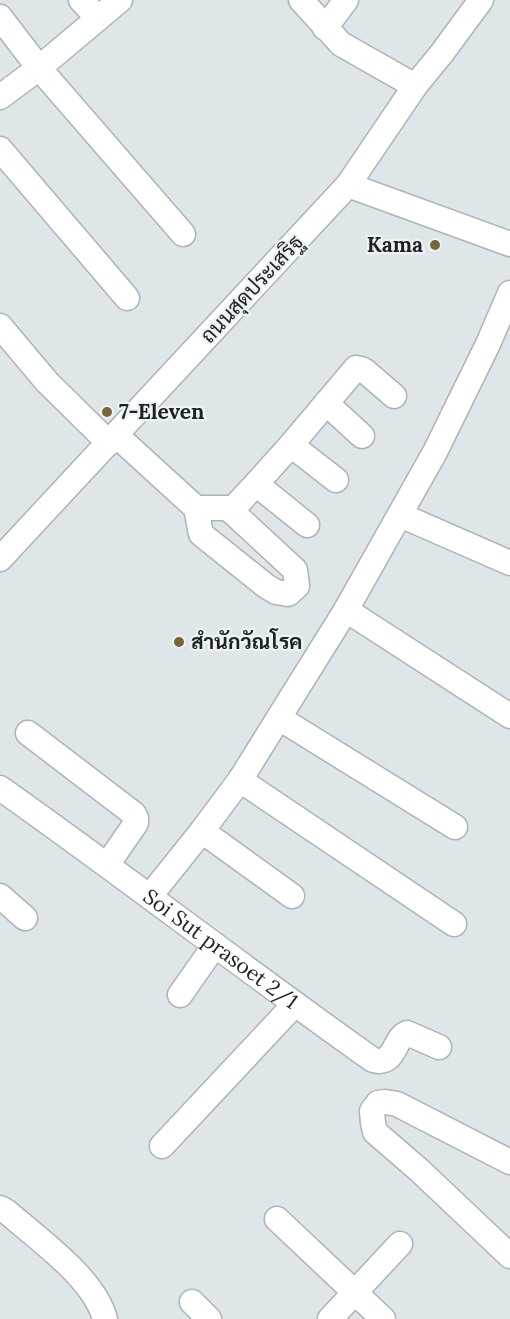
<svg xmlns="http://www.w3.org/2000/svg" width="510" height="1319" viewBox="0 0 510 1319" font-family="Lora,Sarabun,serif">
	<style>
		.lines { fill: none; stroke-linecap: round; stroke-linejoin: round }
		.minor-casing { stroke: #adb3b7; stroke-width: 27 }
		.minor { stroke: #fff; stroke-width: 24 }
		.poi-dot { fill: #7a6635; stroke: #ecf3f7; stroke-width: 2 }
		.labels { text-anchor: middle; stroke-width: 4.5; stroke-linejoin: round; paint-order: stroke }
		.poi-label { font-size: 21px; font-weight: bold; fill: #1f2122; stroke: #ecf3f7; text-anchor: start }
		.street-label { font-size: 21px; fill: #1f2122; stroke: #ecf3f7 }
	</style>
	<rect width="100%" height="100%" fill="#dfe6e9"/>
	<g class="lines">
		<!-- minor casing -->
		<g class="minor-casing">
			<g id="minor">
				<path d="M81,0L98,18"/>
				<path d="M301,0L341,44L415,86"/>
				<path d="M0,17L39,68L183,234"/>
				<path d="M325,28L346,0"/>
				<path d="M0,97L39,68L120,0"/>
				<path d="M0,149L127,298"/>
				<path d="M348,185L510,244"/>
				<path d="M0,326L47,382L109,443"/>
				<path d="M326,403L362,436"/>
				<path d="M116,435L196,508L201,534L266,586L276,592L288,594L297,586L295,570L228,508H196"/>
				<path d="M291,445L336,480"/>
				<path d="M256,484L291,445L356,368L361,369L365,371L394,396"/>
				<path d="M231,511L256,484L307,525"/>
				<path d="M400,515L510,563"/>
				<path d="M0,559L348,185L415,86L442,53L481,0"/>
				<path d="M346,610L510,716"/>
				<path d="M279,718L455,827"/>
				<path d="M28,733L134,814L136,818V823L107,865"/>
				<path d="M240,780L454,924"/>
				<path id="s1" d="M0,788C126,877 247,971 373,1060C396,1066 393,1039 407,1033L439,1047"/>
				<path d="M202,831L292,896"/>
				<path d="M0,896L25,918"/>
				<path d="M150,896L202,831L240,780L346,610L435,452L488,344L510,293"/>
				<path d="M180,995L215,945"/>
				<path d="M162,1146L295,1004"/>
				<path d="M510,1162L397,1104L385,1102L378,1103L372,1111L373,1123L375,1132L419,1170L510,1256"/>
				<path d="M0,1208L7,1212C38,1239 94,1278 105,1319"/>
				<path d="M277,1219L383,1319"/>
				<path d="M192,1302L209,1319"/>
				<path d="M330,1319L400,1244"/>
			</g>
		</g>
		<!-- minor -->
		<use href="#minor" class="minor"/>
	</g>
	<!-- markers -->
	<g class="poi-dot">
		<circle cx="435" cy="245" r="6"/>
		<circle cx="107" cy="412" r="6"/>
		<circle cx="179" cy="642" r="6"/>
	</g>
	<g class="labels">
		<!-- poi labels -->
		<g class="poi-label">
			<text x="423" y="252" text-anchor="end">Kama</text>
			<text x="119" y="419">7-Eleven</text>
			<text x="191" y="649">สำนักวัณโรค</text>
		</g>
		<!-- street labels -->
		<g class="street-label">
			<text transform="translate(252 289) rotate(-47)" y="7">ถนนสุดประเสริฐ</text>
			<text dy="7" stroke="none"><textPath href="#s1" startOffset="273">Soi Sut prasoet 2/1</textPath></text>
		</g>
	</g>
</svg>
